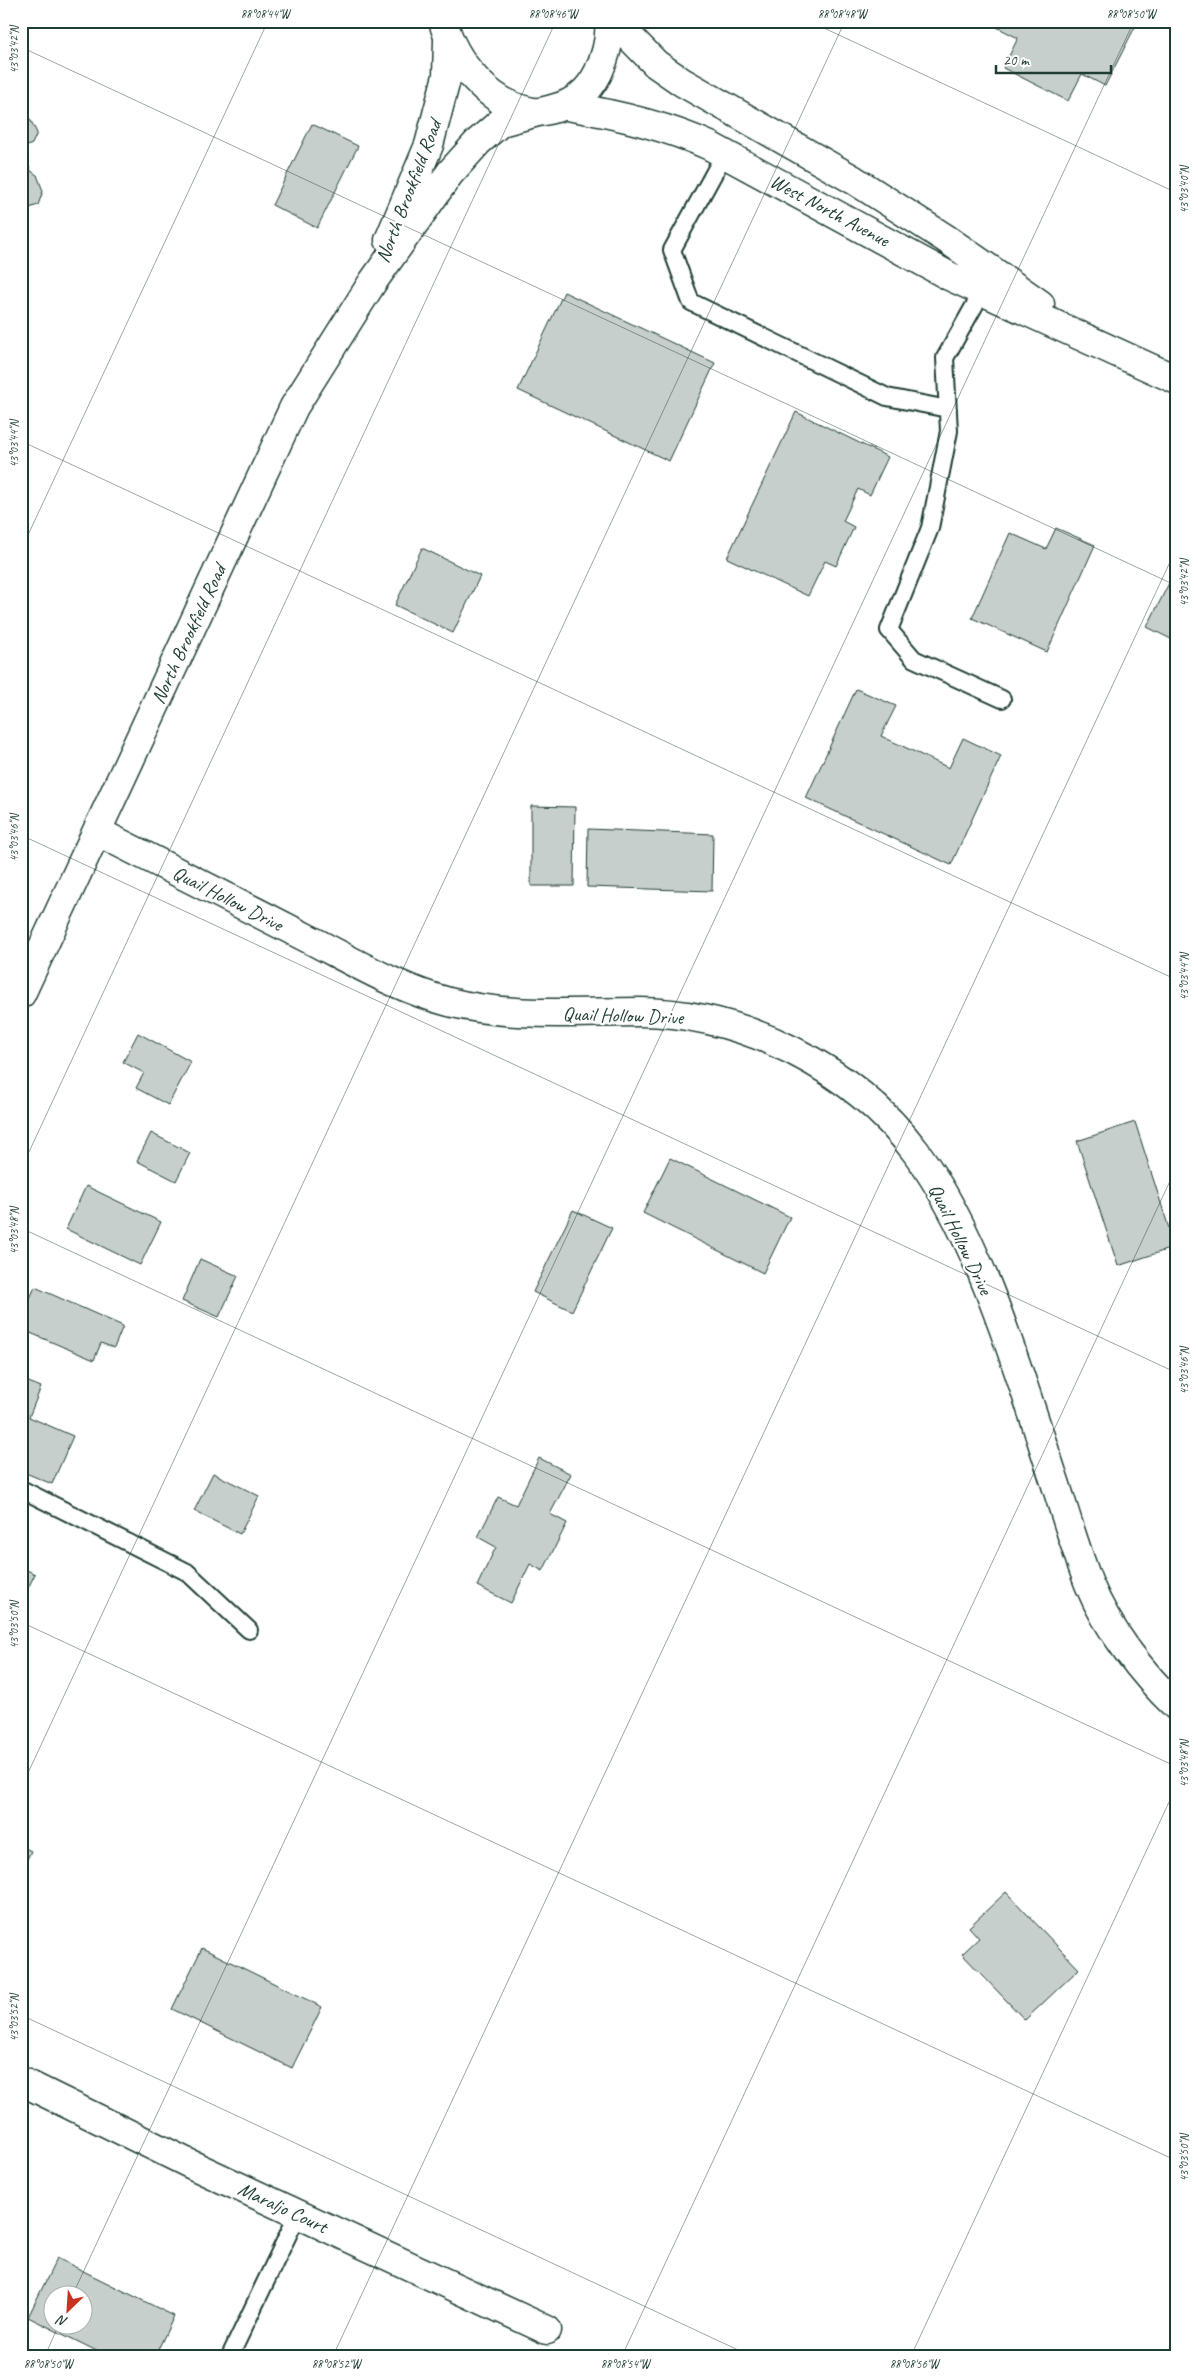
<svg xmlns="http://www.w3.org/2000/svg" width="1198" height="2377" viewBox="0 0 1198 2377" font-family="Caveat,sans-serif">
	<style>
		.building { fill: #c7cfcc; stroke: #1f3d34; fill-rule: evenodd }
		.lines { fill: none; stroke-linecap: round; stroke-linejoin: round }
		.service-casing { stroke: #1f3d34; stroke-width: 20 }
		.minor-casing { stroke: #1f3d34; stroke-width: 31 }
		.tertiary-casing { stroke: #1f3d34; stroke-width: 31 }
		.secondary-casing { stroke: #1f3d34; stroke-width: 31 }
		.service { stroke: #fff; stroke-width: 16 }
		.minor { stroke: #fff; stroke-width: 28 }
		.tertiary { stroke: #fff; stroke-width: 28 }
		.secondary { stroke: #fff; stroke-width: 28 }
		.ticks { fill: none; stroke: #1f3d34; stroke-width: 1; stroke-opacity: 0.45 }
		.labels { text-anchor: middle; stroke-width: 4.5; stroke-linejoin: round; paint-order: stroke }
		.street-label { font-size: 20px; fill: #1f3d34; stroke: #fff }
		.neatline { fill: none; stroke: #1f3d34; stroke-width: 2 }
		.ticks-label { font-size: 12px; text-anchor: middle; fill: #1f3d34 }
	</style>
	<rect width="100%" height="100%" fill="#fff"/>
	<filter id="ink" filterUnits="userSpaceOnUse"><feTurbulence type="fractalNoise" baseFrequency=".02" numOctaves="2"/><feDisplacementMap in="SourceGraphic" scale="10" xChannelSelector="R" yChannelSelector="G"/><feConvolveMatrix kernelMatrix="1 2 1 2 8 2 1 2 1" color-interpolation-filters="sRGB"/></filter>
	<g filter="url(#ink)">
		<!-- building -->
		<path class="building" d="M985,21H1138L1105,86L1082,74L1068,101L1003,68L1018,38Z
			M21,109L23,115L30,119L37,133L32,144L22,148L31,171L37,175L43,191L38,205L21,211Z
			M312,124L358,146L317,228L272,205Z
			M564,292L715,363L669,461L518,390Z
			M796,412L888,457L870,495L858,489L843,521L854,527L836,566L825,561L808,596L727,558Z
			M1056,528L1095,545L1047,652L972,618L1010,533L1046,549Z
			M422,548L480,576L453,633L395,605Z
			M1174,573L1177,575V642L1147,627Z
			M856,689L896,706L881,736L949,768L963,738L1001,756L951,865L806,798Z
			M531,806L575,807L574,886H531Z
			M588,829L713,834L712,891L587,887Z
			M138,1033L191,1062L168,1105L136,1088L144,1073L123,1062Z
			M1135,1122L1175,1247L1118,1266L1077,1141Z
			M151,1133L190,1153L176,1181L137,1161Z
			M670,1158L790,1217L763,1273L643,1213Z
			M86,1186L161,1222L140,1265L66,1229Z
			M573,1210L612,1228L572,1311L533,1292Z
			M200,1259L238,1276L219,1317L182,1301Z
			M35,1287L123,1326L114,1348L101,1343L94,1360L21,1329V1318Z
			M21,1379L41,1387L29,1417L73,1436L52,1484L21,1471Z
			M539,1458L571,1474L550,1514L567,1523L543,1571L530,1564L511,1603L477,1586L496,1547L478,1537L498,1497L516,1505Z
			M213,1473L259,1496L240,1534L194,1511Z
			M21,1567L35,1574L21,1602Z
			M21,1846L31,1851L21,1872Z
			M1006,1892L1079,1969L1025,2020L962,1954L979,1938L969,1927Z
			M202,1948L322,2007L292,2068L172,2009Z
			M57,2258L174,2316L155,2356H107L28,2317ZM52,2294H82V2324H52Z"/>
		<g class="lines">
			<!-- service casing -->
			<g class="service-casing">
				<path id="service" d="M725,153L672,250L691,302L887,397L948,409
					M982,292L945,358L949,431L930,528L889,630L914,659L1002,699
					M21,1489L187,1572L249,1630
					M230,2356L298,2214"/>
			</g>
			<!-- minor casing -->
			<g class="minor-casing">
				<path id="minor" d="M98,832C169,868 239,903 309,939C354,962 399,989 449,1002C511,1018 576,1012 639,1012C744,1013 853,1068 916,1152C982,1241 1020,1377 1055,1482C1066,1516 1076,1551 1089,1584C1107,1628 1142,1674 1177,1707
					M21,2081L188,2163L547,2330"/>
			</g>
			<!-- tertiary casing -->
			<g class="tertiary-casing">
				<path id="tertiary" d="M389,240L429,145L447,76L448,40
					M21,994L294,407L372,283L450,173L478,142L501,122L534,113"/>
			</g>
			<!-- secondary casing -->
			<g class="secondary-casing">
				<path id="secondary" d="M443,21C454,62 489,105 533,112C540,113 549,110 556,108C575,103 589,91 598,73C606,56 611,40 609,21
					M614,21L656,64L682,82L854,180L945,238L1040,304
					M566,106C616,114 664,125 710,146L949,276L1177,380"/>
			</g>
			<!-- service -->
			<use href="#service" class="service"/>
			<!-- minor -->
			<use href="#minor" class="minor"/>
			<!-- tertiary -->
			<use href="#tertiary" class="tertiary"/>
			<!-- secondary -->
			<use href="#secondary" class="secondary"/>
		</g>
	</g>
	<!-- ticks -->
	<path class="ticks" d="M809,21L1177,193M21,47L1177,586M21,441L1177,980M21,550L268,21M21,835L1177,1373M21,1169L556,21M21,1228L1177,1767M21,1622L1177,2161M21,1788L845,21M21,2015L751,2356M73,2294L1134,21M45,2356L59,2324M333,2356L1177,547M622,2356L1177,1166M911,2356L1177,1785"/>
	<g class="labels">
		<!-- street labels -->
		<g class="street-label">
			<text transform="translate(408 191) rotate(-69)" y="7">North Brookfield Road</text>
			<text transform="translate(830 210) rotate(28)" y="7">West North Avenue</text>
			<text transform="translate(188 634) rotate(-65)" y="7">North Brookfield Road</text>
			<text transform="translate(228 898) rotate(27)" y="7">Quail Hollow Drive</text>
			<text transform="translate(623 1015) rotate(2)" y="7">Quail Hollow Drive</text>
			<text transform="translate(961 1239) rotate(64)" y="7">Quail Hollow Drive</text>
			<text transform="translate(283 2207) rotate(25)" y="7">Maraljo Court</text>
		</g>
	</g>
	<!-- margin -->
	<rect width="1198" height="2377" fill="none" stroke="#fff" stroke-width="55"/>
	<!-- north arrow -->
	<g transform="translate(68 2310) rotate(205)"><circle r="24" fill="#ffffff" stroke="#a5b1ae"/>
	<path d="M0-4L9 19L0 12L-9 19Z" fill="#c8321e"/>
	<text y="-8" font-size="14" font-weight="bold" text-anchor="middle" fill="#1f3d34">N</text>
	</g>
	<!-- scale -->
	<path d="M996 65v8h115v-8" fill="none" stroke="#1f3d34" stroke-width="2.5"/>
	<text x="1003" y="65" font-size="15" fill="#1f3d34" stroke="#ffffff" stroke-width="4" paint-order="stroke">20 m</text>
	<rect x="28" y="28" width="1142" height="2322" class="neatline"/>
	<g class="ticks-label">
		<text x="265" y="18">88°08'44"W</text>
		<text x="553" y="18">88°08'46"W</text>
		<text x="842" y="18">88°08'48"W</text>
		<text x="1131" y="18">88°08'50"W</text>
		<text transform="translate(14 50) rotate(-90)" y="4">43°03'42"N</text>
		<text transform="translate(1184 190) rotate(-90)" y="4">43°03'40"N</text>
		<text transform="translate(14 444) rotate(-90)" y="4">43°03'44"N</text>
		<text transform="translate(1184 583) rotate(-90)" y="4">43°03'42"N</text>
		<text transform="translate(14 838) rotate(-90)" y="4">43°03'46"N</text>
		<text transform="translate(1184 977) rotate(-90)" y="4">43°03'44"N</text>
		<text transform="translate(14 1231) rotate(-90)" y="4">43°03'48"N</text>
		<text transform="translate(1184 1371) rotate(-90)" y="4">43°03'46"N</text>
		<text transform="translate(14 1625) rotate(-90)" y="4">43°03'50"N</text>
		<text transform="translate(1184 1764) rotate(-90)" y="4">43°03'48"N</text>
		<text transform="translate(14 2018) rotate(-90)" y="4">43°03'52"N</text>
		<text transform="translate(1184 2158) rotate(-90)" y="4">43°03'50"N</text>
		<text x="48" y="2368">88°08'50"W</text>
		<text x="336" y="2368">88°08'52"W</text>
		<text x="625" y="2368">88°08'54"W</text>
		<text x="914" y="2368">88°08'56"W</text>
	</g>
</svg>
